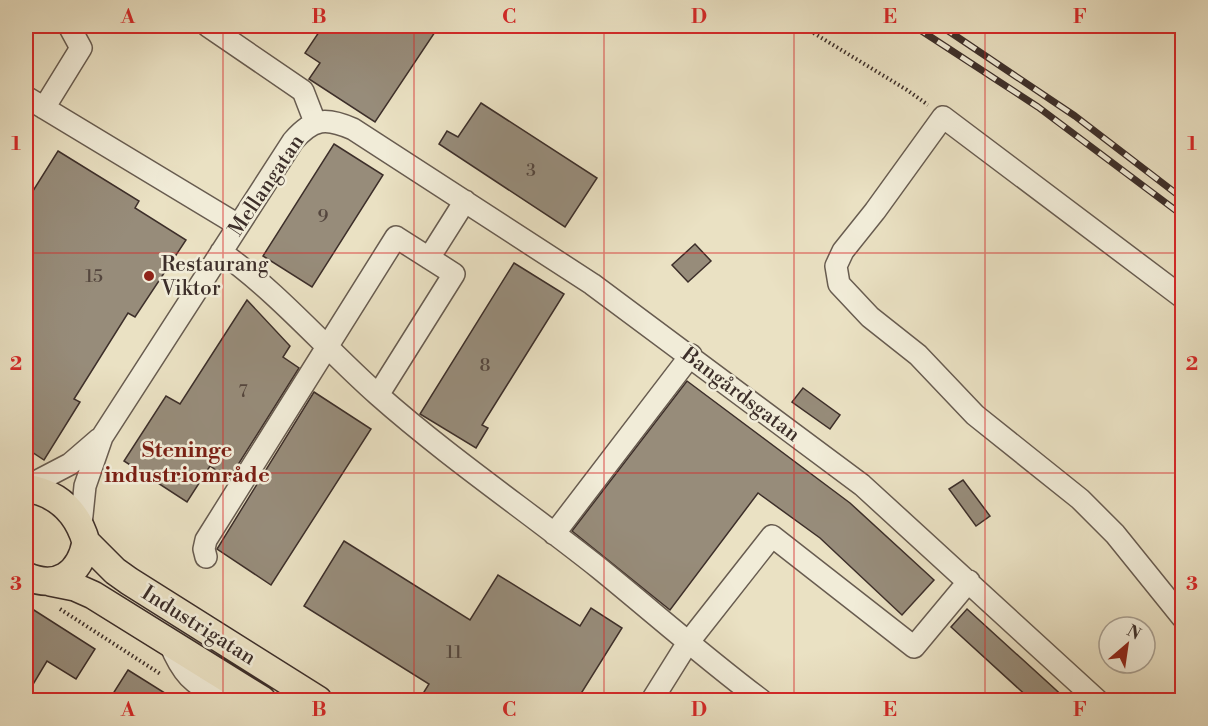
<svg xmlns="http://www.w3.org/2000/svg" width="1208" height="726" viewBox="0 0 1208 726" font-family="'Libre Bodoni',serif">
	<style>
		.building { fill: #978c7a; stroke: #3d2f2a; stroke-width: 1.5 }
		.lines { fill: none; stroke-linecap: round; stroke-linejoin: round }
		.minor-casing { stroke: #685c50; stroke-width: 24 }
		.major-casing { stroke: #3d2f2a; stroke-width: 30 }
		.path { stroke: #3d2f2a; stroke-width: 4; stroke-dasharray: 1.5 3; stroke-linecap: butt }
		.minor { stroke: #f1ecd8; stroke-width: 21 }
		.major { stroke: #eae1c3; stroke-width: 27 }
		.rail-casing { stroke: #3d2f2a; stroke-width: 7 }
		.rail { stroke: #f1ecd8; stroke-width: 4.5; stroke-dasharray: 14; stroke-linecap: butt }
		.grid { fill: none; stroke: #d62828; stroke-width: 1.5; stroke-opacity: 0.55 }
		.poi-dot { fill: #8f2418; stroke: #f1ecd8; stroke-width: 2 }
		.labels { text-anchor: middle; stroke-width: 5; stroke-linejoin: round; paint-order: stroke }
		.number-label { font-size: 18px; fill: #54463e }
		.street-label { font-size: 21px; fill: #3d2f2a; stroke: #f1ecd8 }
		.poi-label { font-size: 21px; fill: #3d2f2a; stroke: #f1ecd8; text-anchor: start }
		.neighbourhood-label { font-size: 22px; font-weight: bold; fill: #7a1f14; stroke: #f1ecd8 }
		.neatline { fill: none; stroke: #d62828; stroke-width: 2 }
		.grid-label { font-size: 20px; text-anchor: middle; font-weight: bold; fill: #d62828 }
	</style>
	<rect width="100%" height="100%" fill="#eae1c3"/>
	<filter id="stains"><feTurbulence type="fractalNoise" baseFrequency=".00333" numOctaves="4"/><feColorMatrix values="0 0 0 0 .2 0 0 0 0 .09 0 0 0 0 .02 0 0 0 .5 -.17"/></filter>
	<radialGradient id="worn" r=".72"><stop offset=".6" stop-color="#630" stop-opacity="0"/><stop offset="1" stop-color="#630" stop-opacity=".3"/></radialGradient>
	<!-- building -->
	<path class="building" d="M323,26H439L375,122L309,79L320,63L305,53Z
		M481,103L597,178L565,227L439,144L447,131L458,137Z
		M334,144L383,175L312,287L263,256Z
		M58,151L139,201L135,208L186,240L135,317L128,313L74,399L80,402L44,460L26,448V202Z
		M695,244L711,261L688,282L672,265Z
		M514,263L564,294L482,425L488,428L476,448L420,414Z
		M247,300L290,346L283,357L299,368L229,479L210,466L187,502L124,461L166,396L180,404Z
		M687,381L850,503L934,580L902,615L820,538L758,493L670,610L572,531Z
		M803,388L840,415L830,429L792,402Z
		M314,392L371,429L271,585L217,549Z
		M963,480L990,516L976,526L949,489Z
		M344,541L470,620L498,575L580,626L591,608L622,628L577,700H419L429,684L304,606Z
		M26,605L95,649L76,679L47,661L26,696Z
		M967,609L1067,700H1031L951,627Z
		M128,670L176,700H109Z"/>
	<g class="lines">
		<!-- minor casing -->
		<g class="minor-casing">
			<path id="minor" d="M208,26L303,91L315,122
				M26,97L238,225
				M44,108L81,48L69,26
				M221,252C279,293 325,348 378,395C448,457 526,510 599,568C653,612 705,658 761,700
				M429,258L465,201
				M1182,297L943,117L875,211L843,251L836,266L839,284L870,317L918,355L975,415L1080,499L1115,534L1182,617
				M26,487L70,464L99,439
				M81,525L85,486L102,437L293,141C313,118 326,117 353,129L592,284L862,485L1097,700
				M554,534L691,355
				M206,557L204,549L206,540L396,237L454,274L378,395
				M169,642C183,676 191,681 222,700
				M652,700L687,644L772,536L914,647L969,581"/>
		</g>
		<!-- major casing -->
		<g class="major-casing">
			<path id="major" d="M26,488C57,493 77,511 86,542C80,574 57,590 26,576
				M86,542L115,571L129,581L318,700
				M50,582L75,587L93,595L262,700"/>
		</g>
		<!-- path -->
		<path class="path" d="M802,26L907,90L928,105
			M60,609L162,675"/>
		<!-- minor -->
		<use href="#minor" class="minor"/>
		<!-- major -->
		<use href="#major" class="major"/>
		<!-- rail casing -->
		<g class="rail-casing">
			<path id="rail" d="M914,26L1038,107L1182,215
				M941,26L1075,116L1182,198"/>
		</g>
		<!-- rail -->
		<use href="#rail" class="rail"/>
	</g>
	<!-- grid -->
	<path class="grid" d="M223,26V700M414,26V700M604,26V700M794,26V700M985,26V700M26,253H1182M26,473H1182"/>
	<!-- markers -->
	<circle class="poi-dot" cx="149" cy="276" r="6"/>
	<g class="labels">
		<!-- number labels -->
		<g class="number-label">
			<text x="531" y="176">3</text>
			<text x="323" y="222">9</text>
			<text x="94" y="282">15</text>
			<text x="485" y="371">8</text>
			<text x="243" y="397">7</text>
			<text x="454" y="658">11</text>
		</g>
		<!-- street labels -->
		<g class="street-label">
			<text transform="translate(266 185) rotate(-56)" y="7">Mellangatan</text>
			<text transform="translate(741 394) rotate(37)" y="7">Bangårdsgatan</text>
			<text transform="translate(199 625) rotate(32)" y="7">Industrigatan</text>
		</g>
		<!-- poi labels -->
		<g class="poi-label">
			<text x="161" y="271">Restaurang<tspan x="161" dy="24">Viktor</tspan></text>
		</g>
		<!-- neighbourhood labels -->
		<g class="neighbourhood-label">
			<text x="187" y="457">Steninge<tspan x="187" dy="25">industriområde</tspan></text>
		</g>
	</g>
	<!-- margin -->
	<rect width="1208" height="726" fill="none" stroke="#eae1c3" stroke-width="66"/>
	<!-- north arrow -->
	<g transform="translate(1127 645) rotate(29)"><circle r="28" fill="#f1ecd8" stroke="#a9a092" stroke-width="1.5"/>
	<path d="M0-4.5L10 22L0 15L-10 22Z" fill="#8f2418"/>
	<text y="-9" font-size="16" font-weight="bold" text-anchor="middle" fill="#3d2f2a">N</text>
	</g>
	<rect x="33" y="33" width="1142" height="660" class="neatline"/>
	<g class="grid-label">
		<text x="128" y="23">A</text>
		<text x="319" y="23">B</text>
		<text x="509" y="23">C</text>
		<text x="699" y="23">D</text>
		<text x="890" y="23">E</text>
		<text x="1080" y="23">F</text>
		<text x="16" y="150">1</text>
		<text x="1192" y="150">1</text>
		<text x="16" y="370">2</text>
		<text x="1192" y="370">2</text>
		<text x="16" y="590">3</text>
		<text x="1192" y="590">3</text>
		<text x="128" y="716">A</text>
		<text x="319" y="716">B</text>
		<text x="509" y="716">C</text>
		<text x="699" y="716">D</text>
		<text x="890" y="716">E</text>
		<text x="1080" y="716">F</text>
	</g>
	<rect width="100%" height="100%" filter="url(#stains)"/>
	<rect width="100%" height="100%" fill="url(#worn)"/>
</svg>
